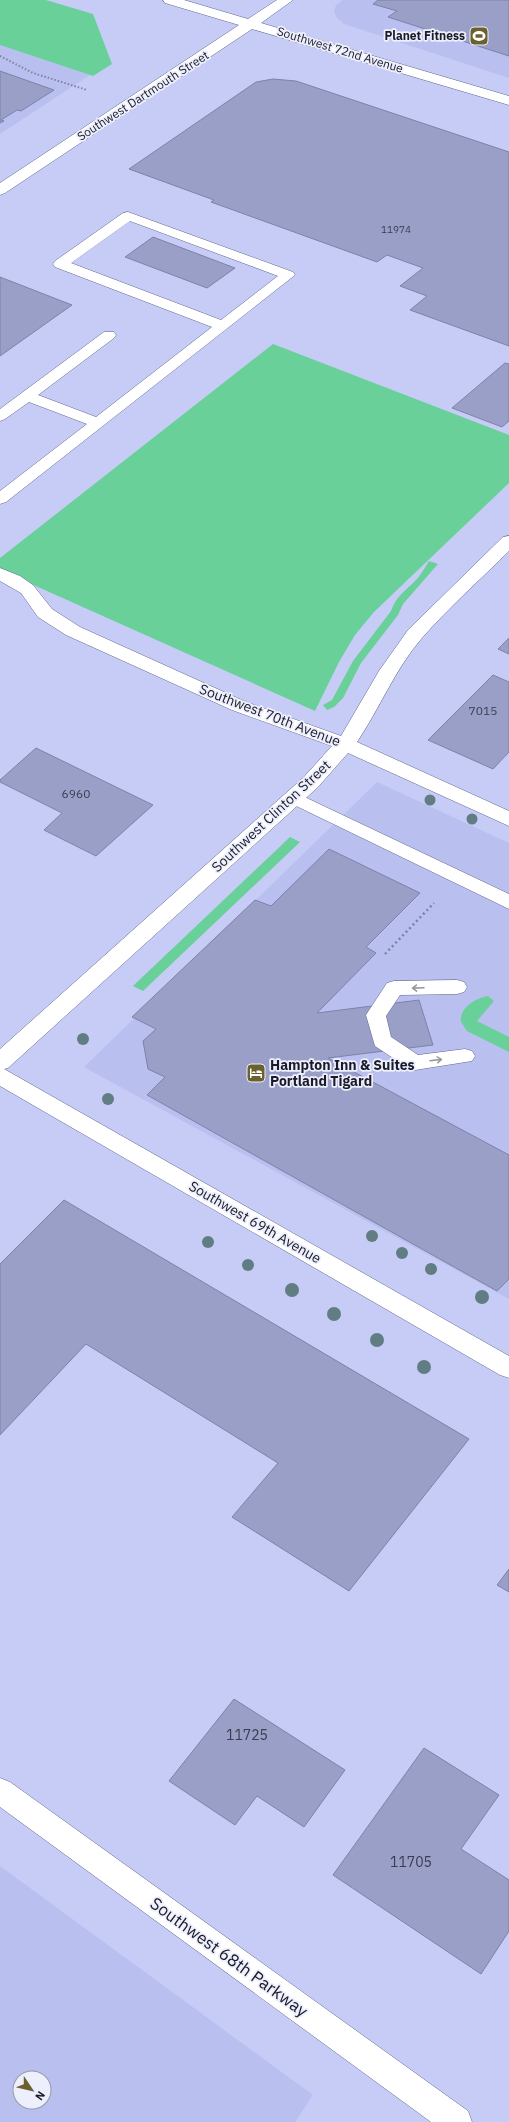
<svg xmlns="http://www.w3.org/2000/svg" width="509" height="2122" viewBox="0 0 509 2122" font-family="'IBM Plex Sans',sans-serif">
	<style>
		.built { fill: #b9c0f0; fill-rule: evenodd }
		.green { fill: #69d099 }
		.building { fill: #999fc6; stroke: #7d82a9 }
		.lines { fill: none; stroke-linecap: round; stroke-linejoin: round }
		.service-casing { stroke: #62678c; stroke-width: 1 }
		.minor-casing { stroke: #62678c; stroke-width: 1 }
		.secondary-casing { stroke: #62678c; stroke-width: 1 }
		.path-far1 { stroke: #7e82a0; stroke-width: 2; stroke-dasharray: 1.5 2; stroke-linecap: butt }
		.path { stroke: #7e82a0; stroke-width: 2.5; stroke-dasharray: 2 3; stroke-linecap: butt }
		.service { fill: #fff; fill-rule: evenodd }
		.minor { fill: #fff; fill-rule: evenodd }
		.secondary { fill: #fff; fill-rule: evenodd }
		.tree { fill: #607d84 }
		.oneway { stroke: #98989f }
		.labels { text-anchor: middle; stroke-width: 3.5; stroke-linejoin: round; paint-order: stroke }
		.far-number-label { font-size: 10px; fill: #3a3c51 }
		.far-poi-label { font-size: 12px; font-weight: bold; fill: #1a1b2a; stroke: #edeffc; text-anchor: end }
		.far-street-label { font-size: 12px; fill: #1a1b2a; stroke: #edeffc }
		.number-label { font-size: 12px; fill: #3a3c51 }
		.street-label { font-size: 14px; fill: #1a1b2a; stroke: #edeffc }
		.poi-label { font-size: 14px; font-weight: bold; fill: #1a1b2a; stroke: #edeffc; text-anchor: start }
		.near-number-label { font-size: 14px; fill: #3a3c51 }
		.near-street-label { font-size: 17px; fill: #1a1b2a; stroke: #edeffc }
	</style>
	<rect width="100%" height="100%" fill="#c6ccf6"/>
	<!-- built -->
	<path class="built" d="M343,0H509V78L344,24L337,18L334,12L336,5Z
		M0,45L90,75L0,134Z
		M377,782L509,843V1299L84,1067Z
		M0,1866L313,2095L295,2122H0ZM20,2078H44V2102H20Z"/>
	<!-- green -->
	<path class="green" d="M0,0H46L93,14L112,64L93,76L0,45Z
		M273,344L509,435V483L374,612L355,635L339,662L315,711L0,570V558Z
		M429,561L438,564L403,604L398,615L361,663L343,698L334,707L327,710L323,705L332,700L353,661L391,611C395,599 403,592 412,584C419,578 424,569 429,561Z
		M290,837L300,842L143,991L133,986Z
		M488,996L494,1001L477,1021L509,1037V1052L467,1031L461,1022C459,1008 476,998 488,996Z"/>
	<!-- building -->
	<path class="building" d="M378,0H509V56L388,17L397,11L373,4Z
		M0,71L54,90L21,111L17,110L1,120L4,121L0,123Z
		M273,79L296,81L509,152V346L410,310L427,296L400,286L423,268L387,255L377,262L211,202L214,200L129,169L256,82Z
		M153,237L235,268L207,288L125,257Z
		M0,277L72,305L0,356Z
		M505,363L509,364V421L502,427L452,408Z
		M509,638V654L498,649Z
		M493,675L509,682V752L493,769L428,740Z
		M36,748L153,805L96,856L44,830L62,813L0,782V780Z
		M329,849L420,893L366,947L376,953L317,1013L419,1000L433,1045L328,1058L509,1155V1279L497,1291L147,1095L165,1077L148,1069L143,1041L156,1029L132,1017L255,900L271,906Z
		M64,1200L469,1439L349,1591L232,1517L278,1463L86,1344L0,1435V1264Z
		M509,1569V1592L497,1585Z
		M234,1699L345,1770L304,1827L257,1796L235,1825L169,1781Z
		M424,1748L499,1795L461,1849L509,1880V1931L481,1974L333,1875Z"/>
	<g class="lines">
		<!-- service casing -->
		<g class="service-casing">
			<path id="service" d="M128,212L293,272L295,275L6,502L0,504V491L87,424L29,402L5,419L0,421V409L104,332H114L116,335L114,338L38,395L96,417L212,327L55,267L53,264L55,261L123,213ZM130,221L278,276L221,320L71,263Z
				M294,792L509,894V909L288,802L285,798L288,794Z
				M457,980L464,982L467,987L464,992L457,994L400,995L386,1016L391,1037L418,1055L465,1049L472,1051L475,1056L472,1061L415,1070L408,1068L375,1046L366,1015L387,983L394,981Z"/>
		</g>
		<!-- minor casing -->
		<g class="minor-casing">
			<path id="minor" d="M509,536V551C480,580 449,607 422,638C395,669 380,708 357,742L509,811V826L348,753L318,787L8,1068L4,1069L509,1356V1378L500,1375L0,1086V1049L304,777L332,746L232,710L66,635L38,617L21,593L0,581V568L20,576L33,585L52,609L80,627L246,702L341,736L379,671L408,630L503,537Z"/>
		</g>
		<!-- secondary casing -->
		<g class="secondary-casing">
			<path id="secondary" d="M163,0H184L248,19L277,0H293L261,23L509,96V105L252,29L5,193L0,195V183L239,25L165,3Z
				M0,1778L10,1782L468,2111L472,2122H431L0,1807Z"/>
		</g>
		<!-- path-far1 -->
		<path class="path-far1" d="M0,56L33,73L87,90"/>
		<!-- path -->
		<path class="path" d="M385,954L434,903"/>
		<!-- service -->
		<use href="#service" class="service"/>
		<!-- minor -->
		<use href="#minor" class="minor"/>
		<!-- secondary -->
		<use href="#secondary" class="secondary"/>
	</g>
	<!-- trees -->
	<g class="tree">
		<circle cx="430" cy="800" r="5.5"/>
		<circle cx="472" cy="819" r="5.5"/>
		<circle cx="83" cy="1039" r="6"/>
		<circle cx="108" cy="1099" r="6"/>
		<circle cx="372" cy="1236" r="6"/>
		<circle cx="208" cy="1242" r="6"/>
		<circle cx="402" cy="1253" r="6"/>
		<circle cx="248" cy="1265" r="6"/>
		<circle cx="431" cy="1269" r="6"/>
		<circle cx="292" cy="1290" r="7"/>
		<circle cx="482" cy="1297" r="7"/>
		<circle cx="334" cy="1314" r="7"/>
		<circle cx="377" cy="1340" r="7"/>
		<circle cx="424" cy="1367" r="7"/>
	</g>
	<!-- one-way arrows -->
	<defs><path id="oneway-shaft" d="M-6 0H5M1.5-3L5.5 0L1.5 3" fill="none" stroke-width="1.6" stroke-linecap="round" stroke-linejoin="round"/></defs>
	<g class="oneway">
		<use href="#oneway-shaft" transform="translate(418 988) rotate(178)"/>
		<use href="#oneway-shaft" transform="translate(436 1060) rotate(-7)"/>
	</g>
	<!-- icons -->
	<defs>
		<g id="stadium-square" transform="scale(1)"><rect x="-9" y="-9" width="18" height="18" rx="4" fill="#6b612e" stroke="#edeffc"/><path d="M0-5a6.5 5 0 1 0 0 10a6.5 5 0 1 0 0-10ZM-3.5-1.8h7v3.6h-7Z" fill="#fff"/></g>
		<g id="hotel-square" transform="scale(1)"><rect x="-9" y="-9" width="18" height="18" rx="4" fill="#6b612e" stroke="#edeffc"/><path d="M-6-4.5h1.5V1H6V5H4.5V3h-9V5H-6ZM-4 0a1.8 1.8 0 1 1 3.6 0ZM.5 0V-2.5h3Q6-2.5 6 0Z" fill="#fff"/></g>
	</defs>
	<g fill-rule="evenodd">
		<use href="#stadium-square" x="479" y="36"/>
		<use href="#hotel-square" x="256" y="1073"/>
	</g>
	<g class="labels">
		<!-- far-number labels -->
		<g class="far-number-label">
			<text x="396" y="233">11974</text>
		</g>
		<!-- far-poi labels -->
		<g class="far-poi-label">
			<text x="465" y="40">Planet Fitness</text>
		</g>
		<!-- far-street labels -->
		<g class="far-street-label">
			<text transform="translate(340 50) rotate(17)" y="4">Southwest 72nd Avenue</text>
			<text transform="translate(143 96) rotate(-33)" y="4">Southwest Dartmouth Street</text>
		</g>
		<!-- number labels -->
		<g class="number-label">
			<text x="483" y="715">7015</text>
			<text x="76" y="798">6960</text>
		</g>
		<!-- street labels -->
		<g class="street-label">
			<text transform="translate(270 715) rotate(21)" y="5">Southwest 70th Avenue</text>
			<text transform="translate(271 816) rotate(-43)" y="5">Southwest Clinton Street</text>
			<text transform="translate(255 1222) rotate(30)" y="5">Southwest 69th Avenue</text>
		</g>
		<!-- poi labels -->
		<g class="poi-label">
			<text x="270" y="1070">Hampton Inn &amp; Suites<tspan x="270" dy="16">Portland Tigard</tspan></text>
		</g>
		<!-- near-number labels -->
		<g class="near-number-label">
			<text x="247" y="1740">11725</text>
			<text x="411" y="1867">11705</text>
		</g>
		<!-- near-street labels -->
		<g class="near-street-label">
			<text transform="translate(229 1957) rotate(36)" y="6">Southwest 68th Parkway</text>
		</g>
	</g>
	<!-- north arrow -->
	<g transform="translate(32 2090) rotate(125)"><circle r="19" fill="#edeffc" stroke="#999aa8"/>
	<path d="M0-3L7 15L0 10L-7 15Z" fill="#6b612e"/>
	<text y="-6" font-size="11" font-weight="bold" text-anchor="middle" fill="#1a1b2a">N</text>
	</g>
</svg>
